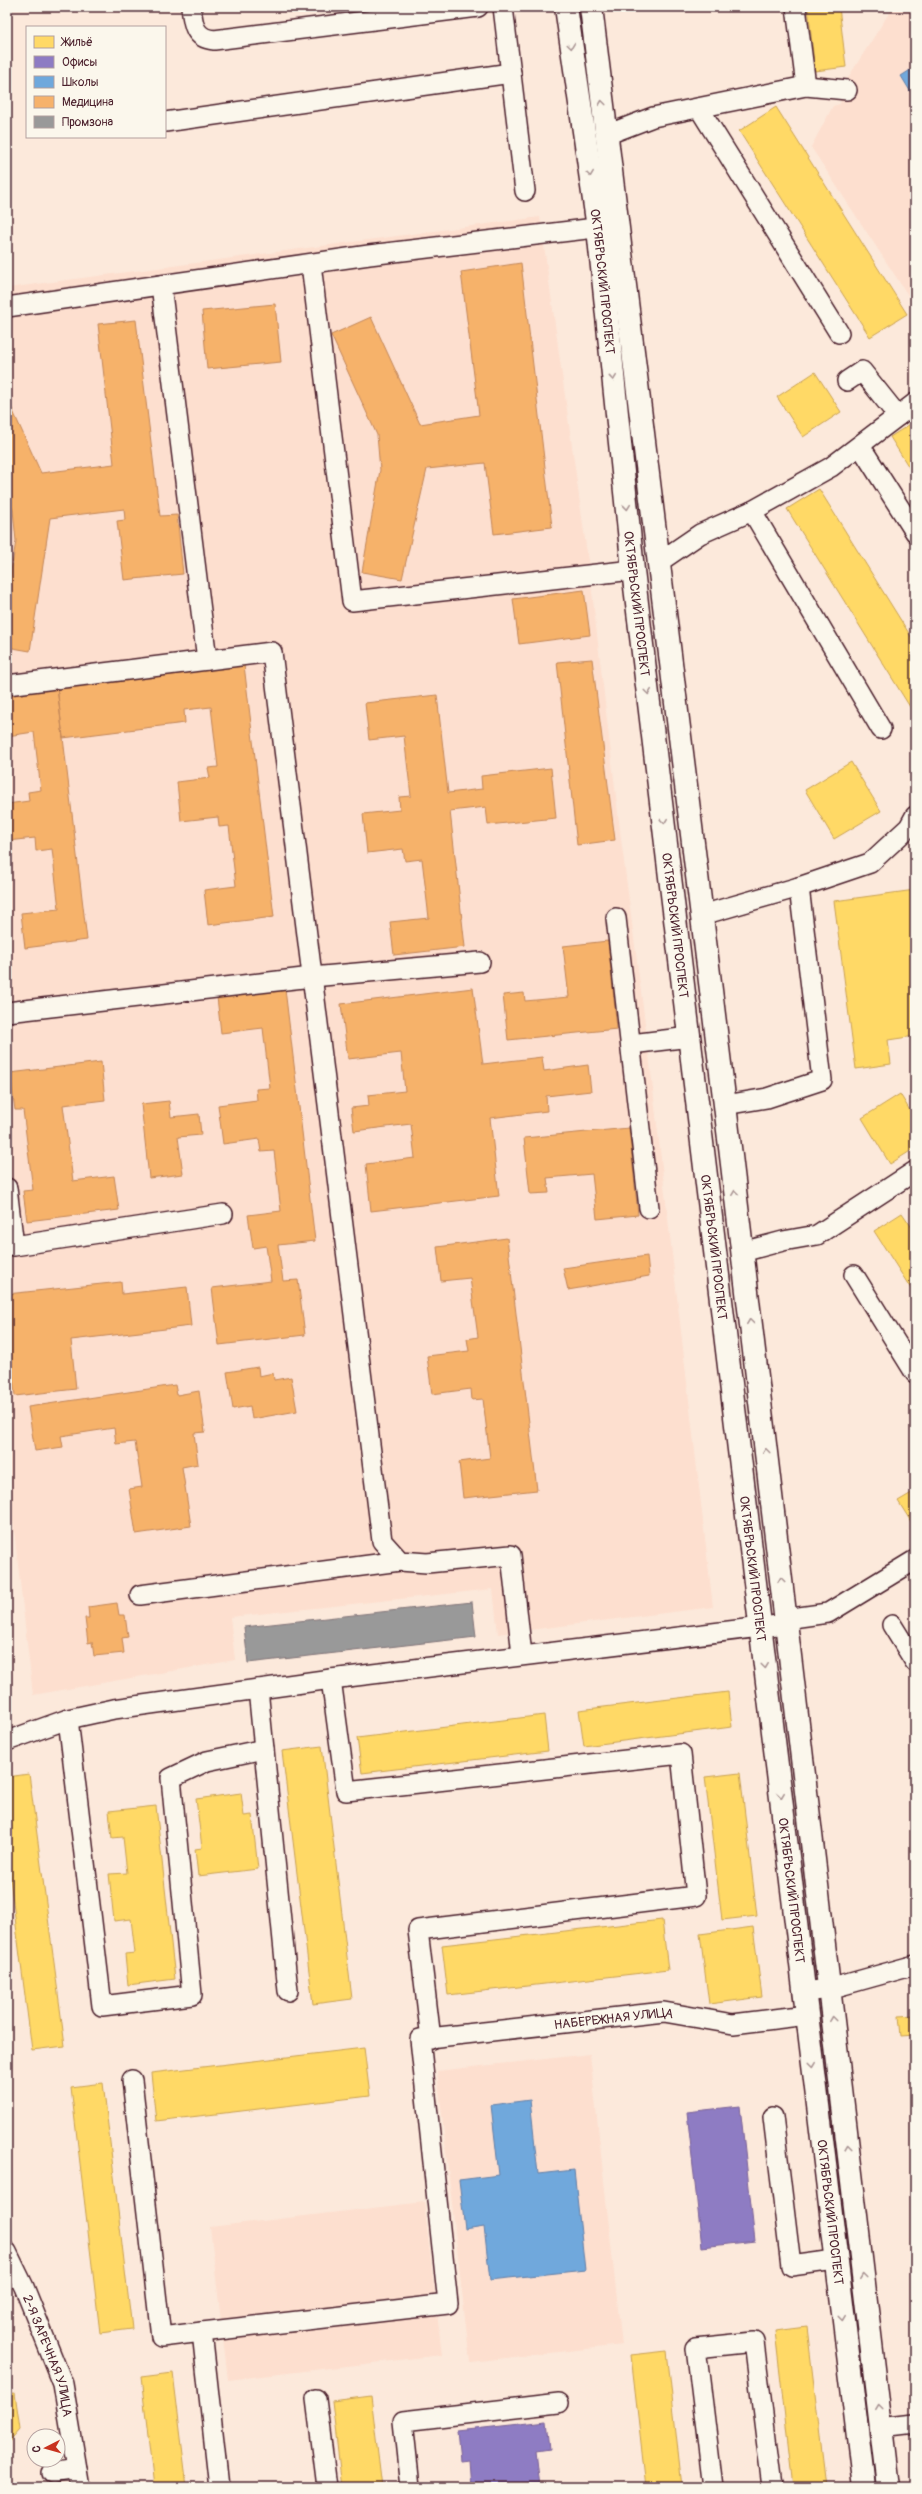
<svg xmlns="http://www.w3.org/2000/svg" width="922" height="2494" viewBox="0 0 922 2494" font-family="Pangolin,sans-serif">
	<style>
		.built { fill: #fddfcf }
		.homes { fill: #ffd966; stroke: #c9a154 }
		.offices { fill: #8e7cc3; stroke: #7a6095 }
		.schools { fill: #6fa8dc; stroke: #647fa7 }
		.health { fill: #f6b26b; stroke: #c28658 }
		.industry { fill: #999; stroke: #817478 }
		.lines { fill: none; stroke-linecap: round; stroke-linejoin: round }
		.minor-casing { stroke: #4a1f2b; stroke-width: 22 }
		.major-casing { stroke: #4a1f2b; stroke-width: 25 }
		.minor { stroke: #fbf7ec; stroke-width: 19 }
		.major { stroke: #fbf7ec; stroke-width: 22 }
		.oneway { stroke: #ab9695 }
		.labels { text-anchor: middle; stroke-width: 4; stroke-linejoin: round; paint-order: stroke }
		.street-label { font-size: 13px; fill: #4a1f2b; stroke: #fbf7ec }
	</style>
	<rect width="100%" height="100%" fill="#fce9db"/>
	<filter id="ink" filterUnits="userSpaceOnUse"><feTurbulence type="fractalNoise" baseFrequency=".025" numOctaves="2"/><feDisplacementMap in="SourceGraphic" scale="8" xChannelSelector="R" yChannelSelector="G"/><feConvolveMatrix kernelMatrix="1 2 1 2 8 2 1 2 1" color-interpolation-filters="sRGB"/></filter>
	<g filter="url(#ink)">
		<!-- built -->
		<path class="built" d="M893,7H915V306L811,147L833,106L840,104L844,84Z
			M540,217L590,575L621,839L647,1038L713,1607L498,1634L493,1589L230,1617L235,1660L33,1695L7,1469V288Z
			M590,2054L622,2345L470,2362L437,2071Z
			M424,2202L442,2355L228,2380L210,2227Z"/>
		<!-- homes -->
		<path class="homes" d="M808,7H839L846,67L815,71Z
			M776,107L907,314L870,337L739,131Z
			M815,372L841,412L803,437L777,397Z
			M915,421V477L890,437Z
			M819,489L915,643V715L787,509Z
			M851,762L881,811L834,839L805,790Z
			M915,890V1036L888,1040L891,1064L856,1069L834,901Z
			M900,1094L915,1119V1148L890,1164L862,1118Z
			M902,1213L915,1232V1295L874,1231Z
			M915,1491V1528L898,1501Z
			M728,1692L732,1727L584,1746L579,1710Z
			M544,1715L548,1751L362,1773L357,1738Z
			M322,1746L352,1999L313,2004L282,1751Z
			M740,1773L757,1916L722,1920L705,1777Z
			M29,1774L65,2046L32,2050L7,1855V1777Z
			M241,1793L244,1816L252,1815L258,1869L198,1876L195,1849L202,1848L196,1799Z
			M156,1806L175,1979L128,1985L125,1954L135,1953L131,1919L114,1921L109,1874L127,1873L123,1837L112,1838L109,1811Z
			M662,1920L668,1970L448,1995L442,1945Z
			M753,1927L762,1997L709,2004L700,1934Z
			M914,2015L915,2035L901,2036L899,2016Z
			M364,2048L370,2096L156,2121L151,2073Z
			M103,2083L132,2329L100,2333L71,2087Z
			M807,2327L826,2487H793L775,2331Z
			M667,2351L682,2487H646L631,2355Z
			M173,2373L187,2487H154L141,2377Z
			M15,2393L20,2429L7,2444V2394Z
			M371,2396L382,2487H342L332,2401Z"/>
		<!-- offices -->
		<path class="offices" d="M740,2106L755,2241L702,2247L687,2112Z
			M547,2421L550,2449L536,2451L540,2487H471L469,2460L460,2461L457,2431Z"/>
		<!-- schools -->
		<path class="schools" d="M915,67V99L901,76Z
			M530,2100L538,2174L574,2170L585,2270L490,2280L484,2226L465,2229L459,2180L499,2175L491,2105Z"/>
		<!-- health -->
		<path class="health" d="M521,263L552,527L494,534L485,463L427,469L402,579L362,572L380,470L377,435L331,335L371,317L420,424L479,415L461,272Z
			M275,304L281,362L207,369L202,311Z
			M136,320L160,516L177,515L183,574L124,580L117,521L125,520L124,509L50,518L30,651L7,647V595L16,541L13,510L7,496V398L41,473L114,464L98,324Z
			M584,590L590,635L519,644L513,599Z
			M592,659L615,840L577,845L557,662Z
			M244,665L274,917L208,925L204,890L236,886L229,826L219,827L218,817L181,821L177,782L210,778L208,768L218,767L211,707L184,710L185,723L63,738L57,687Z
			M57,687L87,940L25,948L21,913L59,909L52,849L36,851L35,838L7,841V804L29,801L28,792L41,790L34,732L7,736V693Z
			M437,695L448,793L482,789L481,776L551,768L556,818L488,825L486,807L450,811L465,947L394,955L390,922L429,918L422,859L405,861L403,849L367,853L363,814L400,810L399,797L411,796L404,736L369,740L365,703Z
			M608,941L617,1029L508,1040L503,995L524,993L525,1001L569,997L563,946Z
			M473,988L483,1064L542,1057L544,1071L588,1065L591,1091L546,1096L547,1111L490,1118L499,1196L371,1211L366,1164L415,1158L411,1124L354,1131L351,1108L369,1106L368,1095L405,1091L401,1053L348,1059L341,1004Z
			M285,989L315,1241L278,1245L283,1281L298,1280L305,1335L219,1345L212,1288L271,1281L266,1246L253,1248L248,1215L281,1211L274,1151L261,1152L259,1139L223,1144L218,1105L257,1100L256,1089L270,1088L263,1028L221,1033L217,997Z
			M101,1062L105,1100L63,1105L73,1181L114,1176L119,1210L27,1221L23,1191L33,1190L23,1110H15L10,1073Z
			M169,1101L171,1117L199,1114L201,1135L178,1137L183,1174L149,1178L141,1104Z
			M629,1128L638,1215L597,1219L592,1174L547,1178L549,1193L530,1194L524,1138Z
			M507,1238L537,1490L463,1498L459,1462L490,1458L483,1399L472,1400L471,1389L432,1394L427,1356L469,1351L467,1339L478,1337L470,1278L441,1281L437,1247Z
			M647,1256L649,1276L568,1290L563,1268Z
			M121,1282L122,1294L187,1287L191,1326L71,1340L76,1389L15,1396L7,1326V1294Z
			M258,1367L259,1376L273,1373L274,1380L291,1377L297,1411L252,1419L250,1406L233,1409L227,1372Z
			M175,1385L177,1395L199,1391L205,1432L194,1433L198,1464L182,1467L191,1526L136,1534L129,1489L142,1487L135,1442L116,1444L114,1428L61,1436L63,1447L35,1451L28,1407Z
			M117,1603L119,1615H125L128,1637L122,1638L124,1653L94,1656L92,1642L88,1643L85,1618H89L88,1607Z"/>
		<!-- industry -->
		<path class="industry" d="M472,1602L476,1637L248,1663L244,1627Z"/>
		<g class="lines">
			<!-- minor casing -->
			<g class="minor-casing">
				<g id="minor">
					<path d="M191,7C193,24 194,38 214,40L478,7"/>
					<path d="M503,7L525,191"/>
					<path d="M796,7L806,86"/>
					<path d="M699,108L839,333"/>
					<path d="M165,122L511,73"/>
					<path d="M606,135L653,117L806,86L847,90"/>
					<path d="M311,264L352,601L633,570"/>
					<path d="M161,285L207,660"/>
					<path d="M7,307L369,255L612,226"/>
					<path d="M898,416L915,403"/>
					<path d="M861,447L915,532"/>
					<path d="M752,511L881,729"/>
					<path d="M659,562L700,534L752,511L831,467L898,416L862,371L847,381"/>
					<path d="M7,685L272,652L382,1541L400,1561L427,1563L511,1555L522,1655"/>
					<path d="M702,915L799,887L870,863L909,827L915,816"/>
					<path d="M616,918L649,1208"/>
					<path d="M7,1012L312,977L480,962"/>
					<path d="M631,1044L690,1037"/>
					<path d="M725,1105L767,1098L822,1080L799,887"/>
					<path d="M7,1188L14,1246L223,1214"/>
					<path d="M742,1252L783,1241L817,1235L915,1171"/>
					<path d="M854,1275L915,1373"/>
					<path d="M140,1595L400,1561"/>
					<path d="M785,1619L828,1613L915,1560"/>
					<path d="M892,1625L915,1662"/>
					<path d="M331,1679L346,1791L681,1754L696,1896L418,1930L431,2039"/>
					<path d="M258,1689L288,1991"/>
					<path d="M68,1719L102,2006L192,1995L171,1778L207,1761L264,1749"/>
					<path d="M7,1741L68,1719L114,1709L331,1679L786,1624"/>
					<path d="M804,1992L829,1989L915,1965"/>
					<path d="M132,2080L161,2337L202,2332L219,2487"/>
					<path d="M773,2117L791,2266L835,2260"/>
					<path id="s1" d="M7,2252L24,2287L63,2384L80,2487"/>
					<path id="s2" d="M202,2332L448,2304L420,2039L664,2012L733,2024L807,2015"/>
					<path d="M316,2399L327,2487"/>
					<path d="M881,2429L915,2425"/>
					<path d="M52,2473L77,2469"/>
					<path d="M410,2487L403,2421L559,2403"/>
					<path d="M713,2487L696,2348L754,2342L772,2487"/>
				</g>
			</g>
			<!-- major casing -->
			<g class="major-casing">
				<g id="major">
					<path id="s3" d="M566,7L598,228L633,570L864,2487"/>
					<path d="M591,7L725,1105L888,2487"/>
				</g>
			</g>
			<!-- minor -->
			<use href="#minor" class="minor"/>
			<!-- major -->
			<use href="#major" class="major"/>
		</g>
		<!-- one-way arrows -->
		<defs><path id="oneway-chevron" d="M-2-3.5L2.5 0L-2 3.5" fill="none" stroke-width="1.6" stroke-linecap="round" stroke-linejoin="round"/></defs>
		<g class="oneway">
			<use href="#oneway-chevron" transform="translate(571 46) rotate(82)"/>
			<use href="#oneway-chevron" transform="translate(602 103) rotate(-97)"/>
			<use href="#oneway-chevron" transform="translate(590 174) rotate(82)"/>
			<use href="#oneway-chevron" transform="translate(613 378) rotate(84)"/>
			<use href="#oneway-chevron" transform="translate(627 507) rotate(84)"/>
			<use href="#oneway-chevron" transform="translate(648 692) rotate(83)"/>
			<use href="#oneway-chevron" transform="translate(664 821) rotate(83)"/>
			<use href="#oneway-chevron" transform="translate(735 1193) rotate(-97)"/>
			<use href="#oneway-chevron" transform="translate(750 1322) rotate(-97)"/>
			<use href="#oneway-chevron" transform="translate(766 1451) rotate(-97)"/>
			<use href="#oneway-chevron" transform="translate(781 1580) rotate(-97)"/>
			<use href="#oneway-chevron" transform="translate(765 1666) rotate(83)"/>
			<use href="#oneway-chevron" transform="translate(781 1795) rotate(83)"/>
			<use href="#oneway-chevron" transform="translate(833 2019) rotate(-97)"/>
			<use href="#oneway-chevron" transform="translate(813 2064) rotate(83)"/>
			<use href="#oneway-chevron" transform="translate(848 2148) rotate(-97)"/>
			<use href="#oneway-chevron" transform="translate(863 2277) rotate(-97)"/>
			<use href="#oneway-chevron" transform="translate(842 2318) rotate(83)"/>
			<use href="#oneway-chevron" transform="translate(879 2407) rotate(-97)"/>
		</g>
	</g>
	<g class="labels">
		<!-- street labels -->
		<g class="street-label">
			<text dy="5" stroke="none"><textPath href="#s3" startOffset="277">ОКТЯБРЬСКИЙ ПРОСПЕКТ</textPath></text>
			<text dy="5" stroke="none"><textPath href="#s3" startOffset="601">ОКТЯБРЬСКИЙ ПРОСПЕКТ</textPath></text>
			<text dy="5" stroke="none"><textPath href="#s3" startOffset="925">ОКТЯБРЬСКИЙ ПРОСПЕКТ</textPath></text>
			<text dy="5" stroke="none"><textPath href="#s3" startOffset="1249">ОКТЯБРЬСКИЙ ПРОСПЕКТ</textPath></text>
			<text dy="5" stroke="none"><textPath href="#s3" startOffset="1573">ОКТЯБРЬСКИЙ ПРОСПЕКТ</textPath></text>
			<text dy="5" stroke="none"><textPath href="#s3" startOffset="1897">ОКТЯБРЬСКИЙ ПРОСПЕКТ</textPath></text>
			<text dy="5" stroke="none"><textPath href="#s2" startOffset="709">НАБЕРЕЖНАЯ УЛИЦА</textPath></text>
			<text dy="5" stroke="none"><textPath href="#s3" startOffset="2221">ОКТЯБРЬСКИЙ ПРОСПЕКТ</textPath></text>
			<text dy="5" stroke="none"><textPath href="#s1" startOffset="112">2-Я ЗАРЕЧНАЯ УЛИЦА</textPath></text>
		</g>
	</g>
	<!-- margin -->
	<rect width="922" height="2494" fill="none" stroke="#fbf7ec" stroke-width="24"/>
	<rect x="12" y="12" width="898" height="2470" fill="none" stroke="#4a1f2b" stroke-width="1.5" filter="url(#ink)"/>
	<!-- legend -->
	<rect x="26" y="26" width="140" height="112" fill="#fbf7ec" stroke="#b4a19f"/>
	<rect x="34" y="36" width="20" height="12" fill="#ffd966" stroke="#b4a19f"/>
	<text x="62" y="46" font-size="12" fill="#4a1f2b">Жильё</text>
	<rect x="34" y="56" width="20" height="12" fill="#8e7cc3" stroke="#b4a19f"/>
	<text x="62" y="66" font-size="12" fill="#4a1f2b">Офисы</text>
	<rect x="34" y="76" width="20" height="12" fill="#6fa8dc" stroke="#b4a19f"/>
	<text x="62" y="86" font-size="12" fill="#4a1f2b">Школы</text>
	<rect x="34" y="96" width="20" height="12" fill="#f6b26b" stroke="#b4a19f"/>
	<text x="62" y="106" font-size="12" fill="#4a1f2b">Медицина</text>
	<rect x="34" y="116" width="20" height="12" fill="#999999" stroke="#b4a19f"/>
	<text x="62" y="126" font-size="12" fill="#4a1f2b">Промзона</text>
	<!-- north arrow -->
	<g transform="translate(46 2448) rotate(264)"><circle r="19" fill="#fbf7ec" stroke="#b4a19f"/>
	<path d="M0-3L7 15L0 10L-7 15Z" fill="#c8321e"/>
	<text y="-6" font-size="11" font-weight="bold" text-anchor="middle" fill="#4a1f2b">С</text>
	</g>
</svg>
